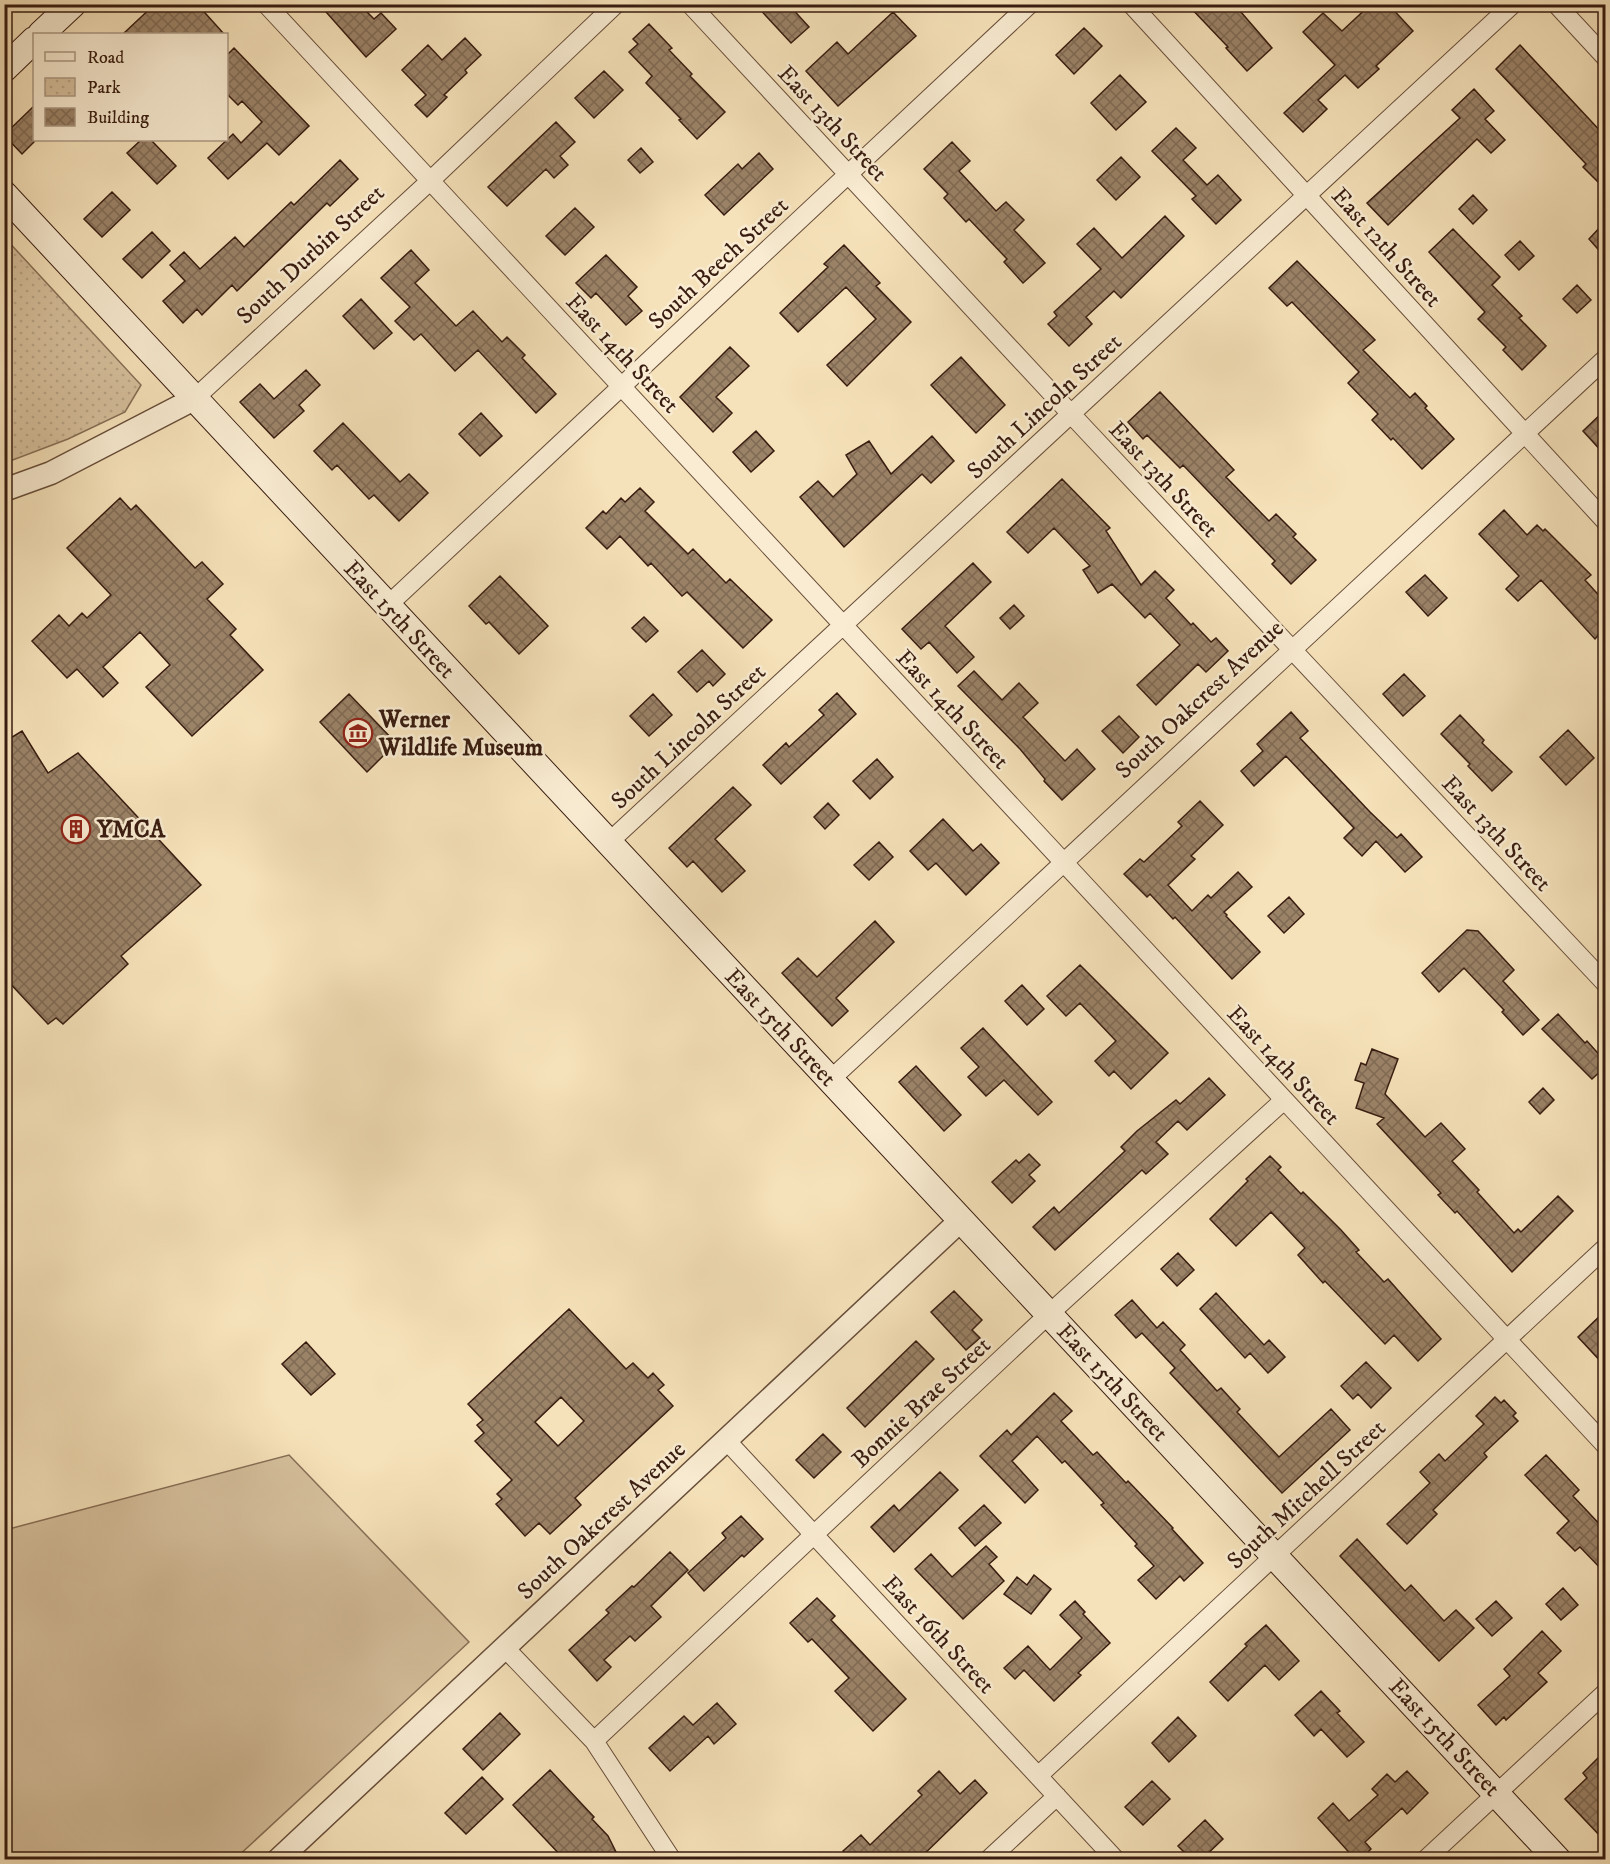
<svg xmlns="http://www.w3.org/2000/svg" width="1610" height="1864" viewBox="0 0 1610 1864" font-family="'IM FELL DW Pica',serif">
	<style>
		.green { fill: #d6c09d; stroke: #876e56; stroke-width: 1.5 }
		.park { fill: url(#park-dots); stroke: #876e56; stroke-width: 1.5 }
		.building { fill: url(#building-cross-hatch); stroke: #381c10; stroke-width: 1.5; fill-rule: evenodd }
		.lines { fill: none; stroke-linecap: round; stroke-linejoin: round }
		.minor-casing { stroke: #684e3a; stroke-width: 20 }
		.tertiary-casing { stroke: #684e3a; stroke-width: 25 }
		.secondary-casing { stroke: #381c10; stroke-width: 28 }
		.minor { stroke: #f9ecd2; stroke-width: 18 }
		.tertiary { stroke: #f9ecd2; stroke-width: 22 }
		.secondary { stroke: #f9ecd2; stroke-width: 26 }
		.labels { text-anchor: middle; stroke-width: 5; stroke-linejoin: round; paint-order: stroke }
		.street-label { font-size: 24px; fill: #381c10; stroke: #f9ecd2 }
		.poi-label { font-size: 24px; font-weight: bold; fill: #381c10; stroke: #f9ecd2; text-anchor: start }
	</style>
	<defs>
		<pattern id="park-dots" width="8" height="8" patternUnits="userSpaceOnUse" patternTransform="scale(1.5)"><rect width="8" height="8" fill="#d6c09d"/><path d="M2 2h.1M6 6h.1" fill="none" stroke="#b8a486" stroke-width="1.8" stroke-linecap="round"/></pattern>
		<pattern id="building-cross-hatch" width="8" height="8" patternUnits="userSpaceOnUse" patternTransform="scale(1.5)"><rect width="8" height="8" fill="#9b8368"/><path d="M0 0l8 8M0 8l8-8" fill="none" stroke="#7f6a54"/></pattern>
	</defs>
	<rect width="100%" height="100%" fill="#f6e2ba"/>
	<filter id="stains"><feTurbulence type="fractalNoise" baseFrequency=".00333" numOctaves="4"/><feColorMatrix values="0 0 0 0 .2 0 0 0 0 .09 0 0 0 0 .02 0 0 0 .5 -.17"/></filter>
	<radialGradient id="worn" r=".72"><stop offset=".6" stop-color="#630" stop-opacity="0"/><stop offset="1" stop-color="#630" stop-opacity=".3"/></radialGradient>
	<!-- green -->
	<path class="green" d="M289,1455L469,1642L235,1859H5V1530Z"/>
	<!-- park -->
	<path class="park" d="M5,238L141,385L125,412L68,439L5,463Z"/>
	<!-- building -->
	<path class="building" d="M155,4H197L224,34H123Z
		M319,4L360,5L374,19L381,13L396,29L366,57Z
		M755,4H788L809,27L791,43Z
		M1187,4H1234L1272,48L1247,71L1226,48L1228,47Z
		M1371,4H1388L1413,31L1376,66L1379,69L1358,88L1345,75L1318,100L1327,109L1303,132L1284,113L1335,65L1303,32L1323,13L1342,31Z
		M893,12L916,36L838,106L806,71L837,42L848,54Z
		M649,24L672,48L669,50L692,74L690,76L725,112L697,139L679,120L681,119L646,83L652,76L629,52L638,44L633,39Z
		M1084,28L1102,46L1074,74L1056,55Z
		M465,38L481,55L465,70L467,73L444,95L447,97L427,117L415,105L426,95L402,70L428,45L442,60Z
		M1520,45L1605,136V189L1583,167L1586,164L1496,69Z
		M234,48L309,126L279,155L267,143L228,179L208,158L233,134L241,143L262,122L242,101L238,105L226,93V56Z
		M604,71L623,90L594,118L575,98Z
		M1120,75L1146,102L1116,130L1091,103Z
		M1474,89L1494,111L1485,119L1505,140L1491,153L1477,139L1388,225L1367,203L1460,118L1452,110Z
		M34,106V142L22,154L4,135Z
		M556,122L575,142L560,156L568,165L554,178L546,169L507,206L488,187Z
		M1176,128L1196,148L1183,160L1207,185L1218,175L1241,200L1216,224L1192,199L1196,196L1152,151Z
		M141,140H151L176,166L157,184L127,153Z
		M952,142L970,161L959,171L996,211L1006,202L1024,220L1014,230L1045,263L1023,283L1004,262L1007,259L969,219L966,222L944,198L948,194L924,169Z
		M641,148L653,162L640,173L628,160Z
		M759,153L773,169L724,215L705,195L738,164L742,169Z
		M1121,157L1140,177L1116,200L1097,180Z
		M340,160L358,179L330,206L327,203L237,291L232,285L202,315L197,309L183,323L163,301L185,281L170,265L184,252L200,269L235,237L244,247L291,202L294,205Z
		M112,192L130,210L102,237L84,219Z
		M1473,195L1487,210L1473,224L1459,209Z
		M575,208L594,227L565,255L546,236Z
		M1165,216L1184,236L1121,298L1114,291L1086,317L1092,324L1069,346L1048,324L1057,316L1054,312L1101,269L1077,244L1094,228L1122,258Z
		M1605,222V257L1589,239Z
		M1453,229L1500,277L1492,285L1522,316L1519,318L1546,346L1522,370L1503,350L1506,347L1478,319L1485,312L1429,252Z
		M152,232L170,251L142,278L123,259Z
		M1520,241L1534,256L1519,270L1505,255Z
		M844,245L880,283L876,286L911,322L847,386L827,365L876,319L846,287L798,332L780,313L828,267L824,264Z
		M411,250L429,270L415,283L456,326L473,311L502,342L507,337L525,355L522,358L556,394L536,413L478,350L455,371L421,334L414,340L395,321L410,307L381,278Z
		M606,255L637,287L628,296L642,311L626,325L596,293L591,298L576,283Z
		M1297,261L1375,340L1363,350L1410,398L1415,393L1427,406L1425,408L1454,439L1422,469L1393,438L1391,440L1372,420L1378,414L1348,383L1359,372L1292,302L1287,306L1269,288Z
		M1577,285L1591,300L1577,313L1563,299Z
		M361,299L392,333L374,349L343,316Z
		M730,347L749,366L716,397L732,413L713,432L680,397Z
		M961,357L1005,405L976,433L931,385Z
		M306,370L320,385L299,405L304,411L274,438L240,402L260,384L274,399Z
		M1160,392L1234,470L1226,477L1269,521L1276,514L1296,534L1293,537L1316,560L1291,584L1272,564L1275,561L1183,465L1180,468L1147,435L1143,439L1128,422Z
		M1605,410V455L1583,431Z
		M481,413L502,436L480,456L459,434Z
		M343,423L400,482L409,474L428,493L399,521L374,495L369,499L337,465L332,470L314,451Z
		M756,431L774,451L751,472L733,452Z
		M932,436L954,461L931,483L922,474L844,547L800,497L818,481L833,497L857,474L846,455L869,441L891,474Z
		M1062,479L1110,528L1106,531L1141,585L1155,571L1174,590L1166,598L1191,625L1193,623L1211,642L1216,638L1228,651L1206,672L1198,664L1156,705L1137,685L1180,645L1150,613L1145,618L1112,584L1098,593L1083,570L1090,566L1054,528L1028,553L1007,532Z
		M640,488L654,502L645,511L688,554L693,549L726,583L730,579L772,620L743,648L687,592L682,596L651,563L648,566L620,536L607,549L586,528L603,511L606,514L621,498L625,502Z
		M120,498L131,510L136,505L195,568L202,562L223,584L207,599L236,629L230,635L263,670L192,736L146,687L170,665L140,632L103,667L118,683L103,697L77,669L67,678L32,641L59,615L69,626L82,613L87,618L111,595L67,548Z
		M1504,510L1527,535L1537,525L1543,531L1545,529L1591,575L1585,580L1605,602V628L1595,639L1541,580L1518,601L1506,589L1519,576L1479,534Z
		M973,563L991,582L945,626L974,657L957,673L929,642L921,649L902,629Z
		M1425,575L1447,598L1428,616L1406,592Z
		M500,576L548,626L519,654L489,622L486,624L469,606Z
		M1014,605L1024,616L1010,629L1000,618Z
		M644,617L658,631L646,642L632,628Z
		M702,650L725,674L713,686L709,681L697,692L678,672Z
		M974,671L1002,700L1019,683L1038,703L1023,717L1065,761L1077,749L1095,769L1062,800L1044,781L1045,779L1020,749L958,686Z
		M1404,674L1425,696L1403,716L1383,694Z
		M837,693L856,714L781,784L763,765L786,743L789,747L824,715L819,710Z
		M349,694L396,743L367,772L320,722Z
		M653,694L672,715L649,736L630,716Z
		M1291,712L1308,731L1300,738L1370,812L1397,838L1401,834L1422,857L1405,872L1376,841L1362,856L1344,838L1354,828L1286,756L1254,786L1241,771L1263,751L1257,744Z
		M1460,715L1484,740L1482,743L1512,772L1492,791L1468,766L1470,764L1441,734Z
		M1119,716L1139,737L1123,753L1102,731Z
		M1568,730L1594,758L1566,785L1540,757Z
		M22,731L48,773L78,753L201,885L121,956L128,964L63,1024L56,1018L48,1024L4,977V742Z
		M877,759L893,777L870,799L853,781Z
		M733,787L751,805L715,839L745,871L722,892L693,861L687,867L669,848Z
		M1200,801L1223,825L1191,856L1195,859L1168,885L1192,911L1208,895L1211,898L1238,872L1252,887L1224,912L1227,915L1226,916L1260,952L1232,979L1175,917L1173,919L1150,894L1147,897L1124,874L1140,859L1144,862L1182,826L1178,822Z
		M828,803L839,815L825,829L814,817Z
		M943,819L973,851L981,844L999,863L966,895L936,863L928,870L910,851Z
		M879,842L893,857L869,880L854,865Z
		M1289,897L1304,914L1284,933L1268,916Z
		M875,921L894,942L836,998L848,1011L832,1026L782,973L798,958L817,977Z
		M1467,930L1478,931L1514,970L1503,981L1539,1020L1523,1035L1502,1012L1504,1010L1464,968L1439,992L1422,973Z
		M1080,965L1168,1053L1131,1089L1114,1071L1109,1076L1095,1061L1116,1041L1080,1003L1066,1016L1047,996Z
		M1022,985L1044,1009L1027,1025L1005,1001Z
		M1558,1014L1585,1043L1587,1041L1605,1061V1067L1592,1079L1542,1029Z
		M983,1028L1052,1102L1038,1115L1004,1080L986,1096L968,1077L979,1067L961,1048Z
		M1372,1049L1398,1059L1385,1094L1425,1137L1441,1123L1465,1149L1452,1161L1479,1190L1477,1192L1514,1233L1518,1229L1521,1232L1558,1196L1573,1211L1512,1272L1457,1211L1455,1213L1438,1195L1441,1193L1377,1124L1384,1118L1356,1108L1364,1083L1355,1080L1361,1063L1366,1065Z
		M916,1066L961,1115L944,1131L899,1082Z
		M1209,1078L1225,1095L1187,1130L1178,1121L1156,1142L1168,1154L1146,1174L1142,1170L1055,1250L1033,1227L1054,1207L1059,1213L1125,1151L1121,1147L1137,1131L1176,1100L1180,1104Z
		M1543,1088L1554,1100L1540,1114L1529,1102Z
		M1029,1154L1040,1165L1029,1175L1035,1181L1012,1203L992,1182L1016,1160L1019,1163Z
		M1270,1156L1281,1167L1278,1170L1301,1194L1303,1192L1341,1230L1359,1250L1356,1252L1384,1282L1388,1279L1441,1339L1418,1361L1394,1335L1385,1344L1325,1281L1323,1283L1298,1255L1305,1248L1271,1212L1236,1246L1210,1219L1248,1181L1246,1179Z
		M1178,1253L1194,1270L1177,1286L1161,1269Z
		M954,1291L982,1320L972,1330L980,1338L966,1350L931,1312Z
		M1216,1293L1264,1345L1269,1340L1285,1357L1268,1373L1250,1353L1245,1358L1200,1309Z
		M1132,1300L1157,1328L1163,1322L1185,1345L1180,1350L1217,1391L1221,1388L1240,1409L1237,1412L1279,1457L1331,1409L1350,1430L1282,1493L1170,1373L1175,1368L1142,1333L1136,1338L1115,1315Z
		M569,1309L626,1369L633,1363L648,1378L653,1373L664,1385L658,1390L673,1406L575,1498L581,1505L550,1534L539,1523L525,1536L496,1504L502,1499L497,1494L512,1480L475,1441L484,1433L477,1425L483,1420L468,1404ZM561,1397L584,1421L558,1446L535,1422Z
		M1605,1311V1366L1578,1337Z
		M916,1341L934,1359L865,1427L847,1408Z
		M306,1342L335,1374L311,1395L282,1364Z
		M1366,1362L1391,1388L1371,1408L1358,1394L1353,1399L1341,1386Z
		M1054,1393L1072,1411L1061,1421L1093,1455L1097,1452L1126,1483L1128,1481L1173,1528L1172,1529L1203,1563L1184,1581L1180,1576L1156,1599L1138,1580L1154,1566L1135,1546L1137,1544L1101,1505L1104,1503L1065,1461L1062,1463L1037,1436L1012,1461L1038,1490L1025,1503L980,1456L1007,1430L1011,1435Z
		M1495,1397L1501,1403L1504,1400L1516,1413L1513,1416L1518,1421L1484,1453L1487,1457L1433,1510L1437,1514L1407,1544L1387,1524L1430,1483L1420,1472L1439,1454L1445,1461L1484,1424L1476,1416Z
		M823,1434L841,1452L814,1478L796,1460Z
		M1546,1455L1579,1490L1573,1496L1605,1530V1573L1580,1547L1575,1551L1557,1533L1569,1521L1525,1475Z
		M940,1472L958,1490L894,1552L871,1527L894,1505L899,1511Z
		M984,1505L1001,1523L975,1546L959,1528Z
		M741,1516L763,1539L744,1557L742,1555L704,1591L688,1573L726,1538L722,1533Z
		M1357,1539L1405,1591L1411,1585L1444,1621L1456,1610L1474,1628L1439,1661L1340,1556Z
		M986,1546L997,1557L989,1564L1004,1581L963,1619L915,1569L931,1554L952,1577Z
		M670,1552L688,1570L651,1606L661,1617L635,1641L630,1636L604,1660L611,1667L597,1681L569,1650L609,1613L606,1610L632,1586L634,1587Z
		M1034,1575L1051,1589L1031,1614L1004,1594L1017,1577L1027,1585Z
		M1563,1588L1578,1605L1561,1620L1546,1604Z
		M817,1598L835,1616L831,1620L906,1699L873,1731L835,1691L849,1678L812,1639L808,1642L790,1623Z
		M1075,1601L1085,1612L1083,1614L1110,1643L1078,1673L1081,1675L1054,1701L1024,1670L1015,1679L1004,1668L1028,1646L1050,1670L1082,1638L1060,1615Z
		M1496,1601L1512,1618L1492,1636L1476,1619Z
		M1266,1625L1299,1661L1279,1680L1265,1665L1228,1701L1210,1682L1247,1646L1245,1644Z
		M1542,1631L1561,1651L1538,1673L1547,1682L1506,1720L1504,1717L1496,1725L1478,1705L1510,1676L1504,1669Z
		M1321,1691L1340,1711L1337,1713L1364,1742L1347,1757L1321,1729L1314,1736L1295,1715Z
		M717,1703L736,1724L714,1744L708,1736L670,1771L649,1748L684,1716L693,1725Z
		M500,1713L520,1734L483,1770L463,1749Z
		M1178,1717L1196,1736L1169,1762L1152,1743Z
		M1605,1751V1841L1565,1799L1587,1778L1583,1773Z
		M550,1770L594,1817L592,1819L608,1836L620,1860H565L513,1805Z
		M939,1771L960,1794L975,1780L987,1793L918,1860H851L843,1851L861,1835L870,1845L922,1795L918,1791Z
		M1407,1771L1428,1793L1407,1814L1402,1808L1365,1842L1371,1849L1360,1860H1356L1318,1818L1333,1803L1349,1821L1378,1795L1372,1789L1387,1774L1395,1782Z
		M482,1777L503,1799L466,1834L445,1813Z
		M1152,1781L1170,1799L1143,1825L1125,1807Z
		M1205,1820L1223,1839L1201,1860H1192L1178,1846Z"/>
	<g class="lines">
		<!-- minor casing -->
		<g class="minor-casing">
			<path id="minor" d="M266,4L1606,1446
				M690,4L1071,414L1606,984
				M1131,4L1606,522
				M1556,4L1606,58
				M194,399L430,181L616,4
				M387,606L1030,4
				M608,843L1513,4
				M830,1080L1606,358
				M726,1440L1116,1860
				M505,1648L594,1741L672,1860
				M594,1741L1049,1314L1284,1100
				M1038,1776L1606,1247
				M988,1860L1057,1796
				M1425,1860L1606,1692"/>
		</g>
		<!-- tertiary casing -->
		<g class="tertiary-casing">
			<path id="tertiary" d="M4,490L51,473L194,399
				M278,1860L961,1220"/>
		</g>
		<!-- secondary casing -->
		<g class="secondary-casing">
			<path id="secondary" d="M41,34L73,4
				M4,69L34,40
				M4,194L1558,1860"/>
		</g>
		<!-- minor -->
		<use href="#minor" class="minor"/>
		<!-- tertiary -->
		<use href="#tertiary" class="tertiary"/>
		<!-- secondary -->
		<use href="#secondary" class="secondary"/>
	</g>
	<!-- icons -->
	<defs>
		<g id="museum-ring" transform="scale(1.5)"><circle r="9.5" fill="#f9ecd2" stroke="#8f2418" stroke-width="1.5"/><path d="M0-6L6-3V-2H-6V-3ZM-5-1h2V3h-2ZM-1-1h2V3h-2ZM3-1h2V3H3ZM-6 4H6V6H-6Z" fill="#8f2418"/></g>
		<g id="building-ring" transform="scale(1.5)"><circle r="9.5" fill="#f9ecd2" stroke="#8f2418" stroke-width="1.5"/><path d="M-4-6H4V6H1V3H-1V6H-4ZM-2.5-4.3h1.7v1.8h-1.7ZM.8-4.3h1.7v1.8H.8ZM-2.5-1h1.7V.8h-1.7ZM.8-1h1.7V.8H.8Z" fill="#8f2418"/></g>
	</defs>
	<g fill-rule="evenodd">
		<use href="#museum-ring" x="358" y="733"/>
		<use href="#building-ring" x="76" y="829"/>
	</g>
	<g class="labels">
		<!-- street labels -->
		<g class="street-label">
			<text transform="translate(833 123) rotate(47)" y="8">East 13th Street</text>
			<text transform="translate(1387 247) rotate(48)" y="8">East 12th Street</text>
			<text transform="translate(310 254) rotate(-43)" y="8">South Durbin Street</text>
			<text transform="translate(718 263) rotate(-43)" y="8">South Beech Street</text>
			<text transform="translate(623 353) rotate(47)" y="8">East 14th Street</text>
			<text transform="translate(1044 406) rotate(-43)" y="8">South Lincoln Street</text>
			<text transform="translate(1164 479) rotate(47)" y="8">East 13th Street</text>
			<text transform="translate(400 619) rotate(47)" y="8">East 15th Street</text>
			<text transform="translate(1199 699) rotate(-43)" y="8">South Oakcrest Avenue</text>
			<text transform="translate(953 709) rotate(47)" y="8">East 14th Street</text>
			<text transform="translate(688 736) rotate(-43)" y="8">South Lincoln Street</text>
			<text transform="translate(1497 833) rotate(47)" y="8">East 13th Street</text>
			<text transform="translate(781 1027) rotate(47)" y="8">East 15th Street</text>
			<text transform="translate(1284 1065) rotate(47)" y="8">East 14th Street</text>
			<text transform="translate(1113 1382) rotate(47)" y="8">East 15th Street</text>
			<text transform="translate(921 1402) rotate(-43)" y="8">Bonnie Brae Street</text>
			<text transform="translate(1306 1494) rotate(-43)" y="8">South Mitchell Street</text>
			<text transform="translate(601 1520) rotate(-43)" y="8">South Oakcrest Avenue</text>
			<text transform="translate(939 1634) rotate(47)" y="8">East 16th Street</text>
			<text transform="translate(1445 1737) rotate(47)" y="8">East 15th Street</text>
		</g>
		<!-- poi labels -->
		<g class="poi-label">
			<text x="379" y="727">Werner<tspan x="379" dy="28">Wildlife Museum</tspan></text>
			<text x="97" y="837">YMCA</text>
		</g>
	</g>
	<!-- margin -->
	<rect width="1610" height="1864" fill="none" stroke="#f6e2ba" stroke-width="24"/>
	<rect x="6" y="6" width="1598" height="1852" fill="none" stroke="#381c10" stroke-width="3"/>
	<rect x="12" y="12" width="1586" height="1840" fill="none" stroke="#381c10" stroke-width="1.5"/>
	<!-- legend -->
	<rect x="33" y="33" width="195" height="108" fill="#f9ecd2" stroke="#ac9984" stroke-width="1.5"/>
	<rect x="45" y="52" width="30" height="9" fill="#f9ecd2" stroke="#ac9984" stroke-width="1.5"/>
	<text x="87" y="63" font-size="18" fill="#381c10">Road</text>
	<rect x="45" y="78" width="30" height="18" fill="url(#park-dots)" stroke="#ac9984" stroke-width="1.5"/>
	<text x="87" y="93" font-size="18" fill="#381c10">Park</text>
	<rect x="45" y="108" width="30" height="18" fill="url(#building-cross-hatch)" stroke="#ac9984" stroke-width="1.5"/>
	<text x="87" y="123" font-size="18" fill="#381c10">Building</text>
	<rect width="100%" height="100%" filter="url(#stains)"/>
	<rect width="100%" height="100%" fill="url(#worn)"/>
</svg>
